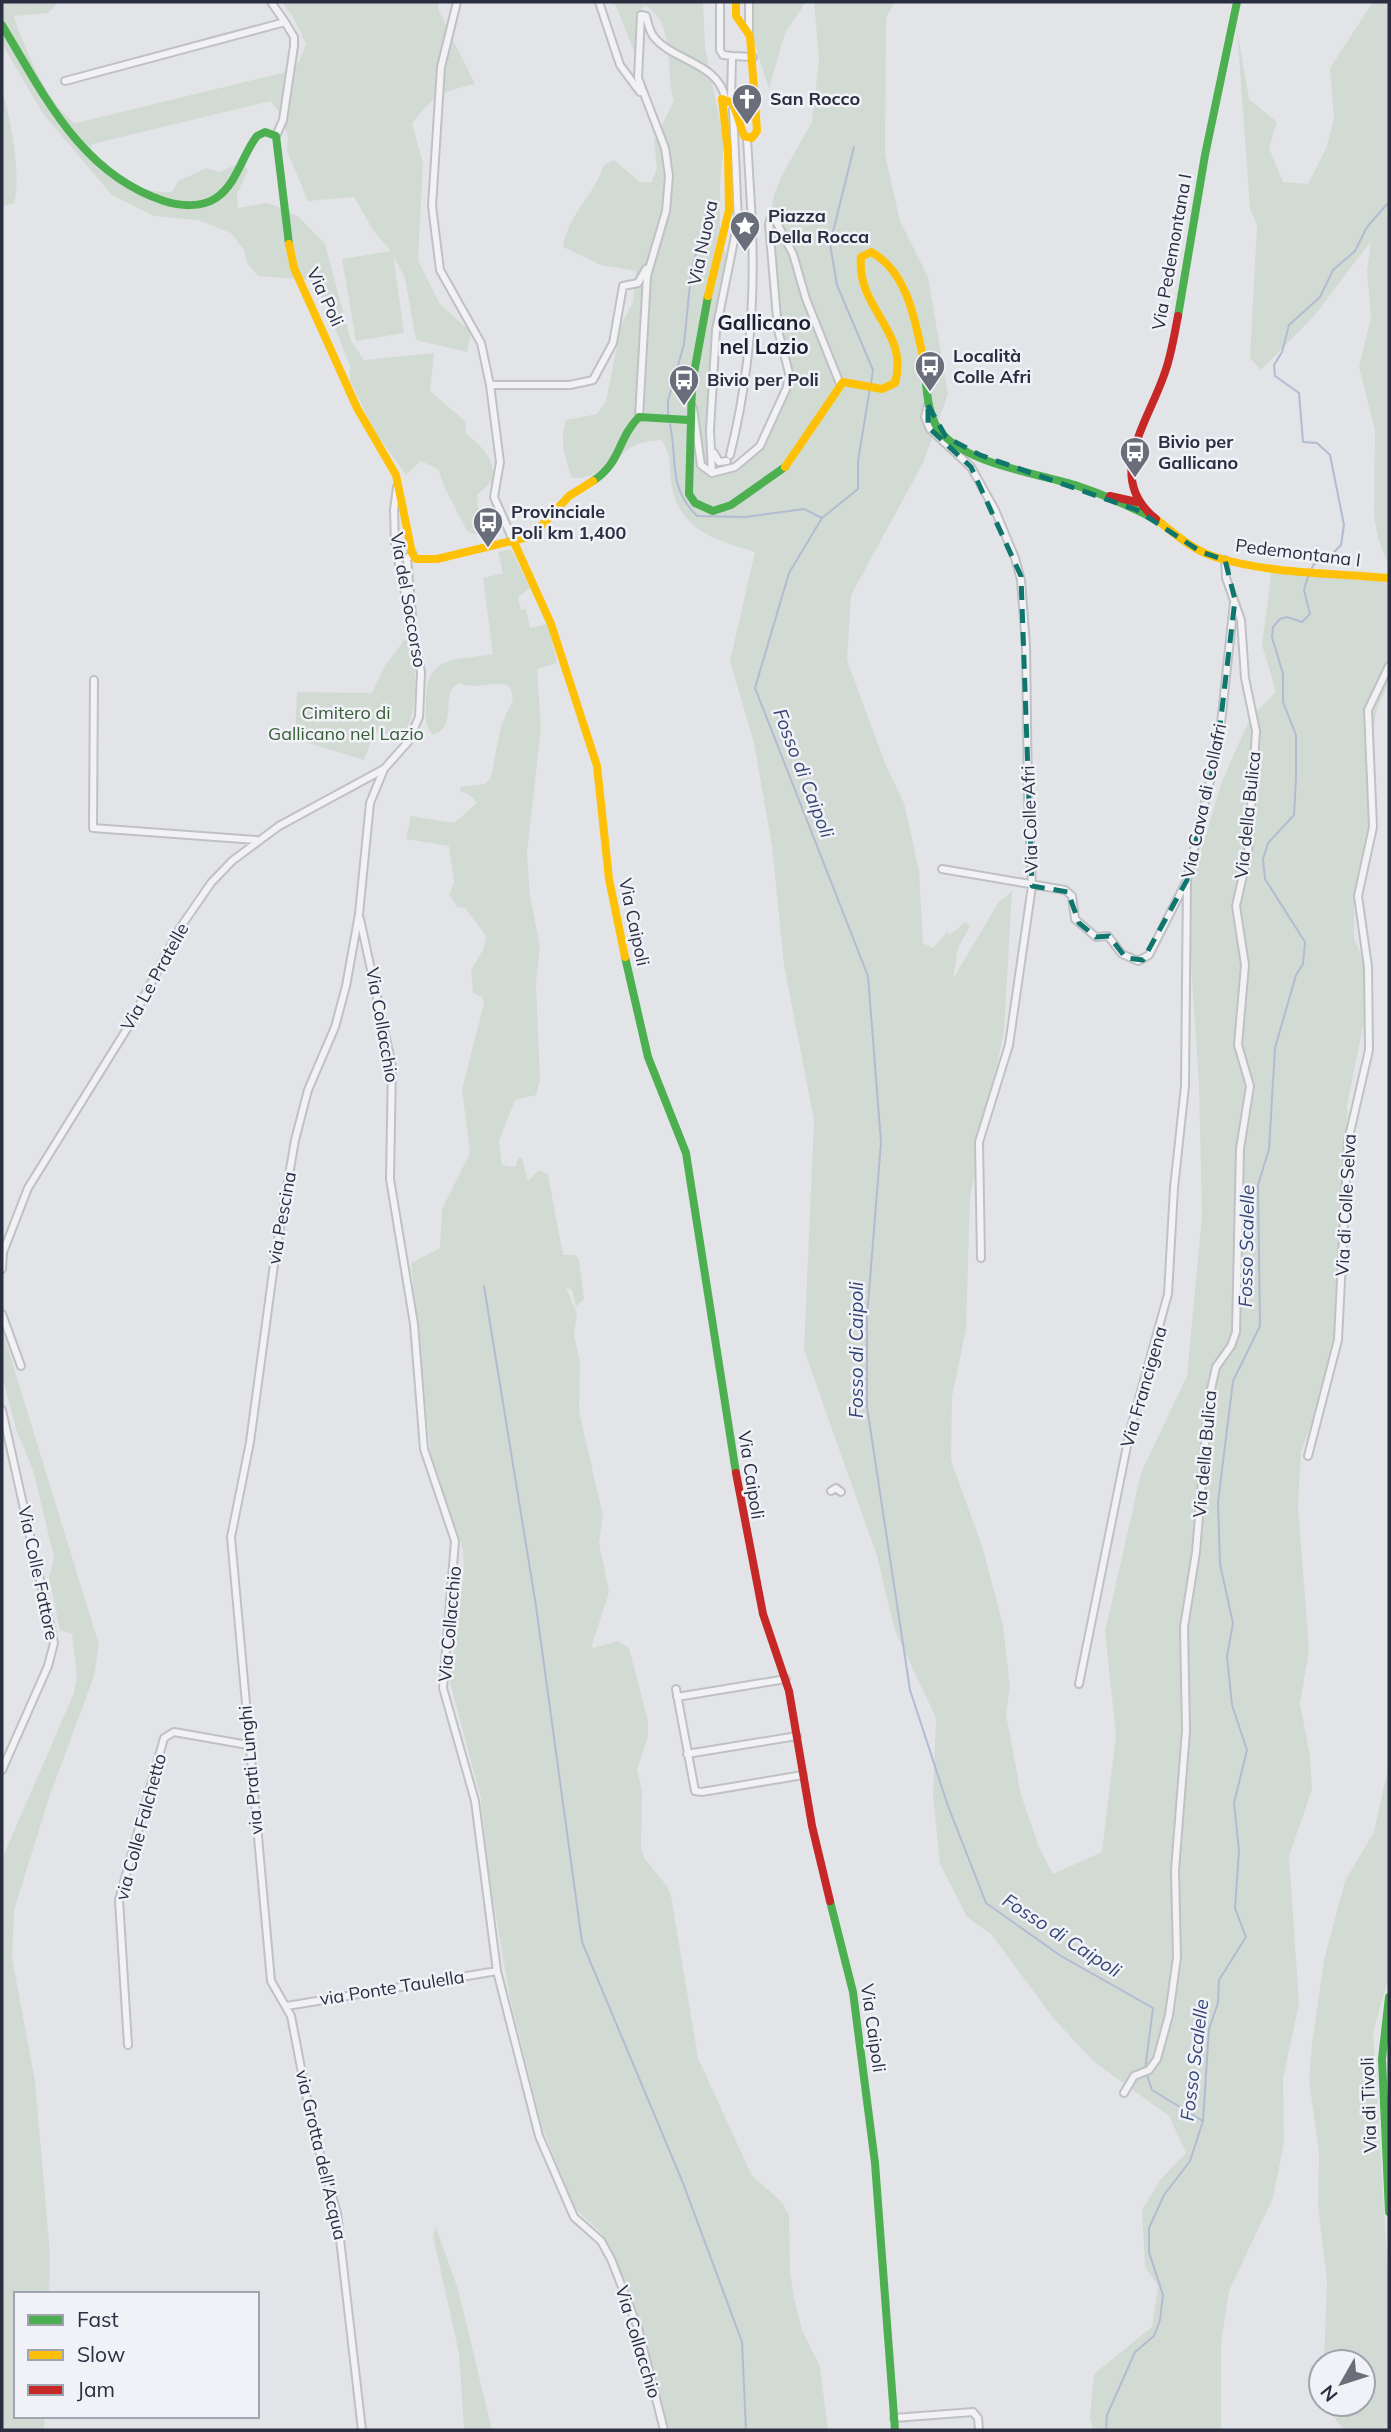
<svg xmlns="http://www.w3.org/2000/svg" width="1391" height="2432" viewBox="0 0 1391 2432" font-family="Mulish,sans-serif">
	<style>
		.green { fill: #d2dbd3 }
		.lines { fill: none; stroke-linecap: round; stroke-linejoin: round }
		.stream { stroke: #b1bcd2; stroke-width: 2 }
		.street-casing { stroke: #c0c1c5; stroke-width: 10 }
		.street { stroke: #f2f2f5; stroke-width: 6 }
		.fast { stroke: #4caf50; stroke-width: 8 }
		.slow { stroke: #ffc107; stroke-width: 8 }
		.jam { stroke: #c62828; stroke-width: 8 }
		.marked { fill: none; stroke: #0f766e; stroke-width: 5; stroke-dasharray: 14 9; stroke-linejoin: round }
		.labels { text-anchor: middle; stroke-width: 5; stroke-linejoin: round; paint-order: stroke }
		.poi-label { font-size: 18px; font-weight: bold; fill: #292e41; stroke: #f0f2f7; text-anchor: start }
		.street-label { font-size: 18px; fill: #292e41; stroke: #f0f2f7 }
		.park-label { font-size: 18px; fill: #385d37; stroke: #f0f2f7 }
		.water-label { font-size: 19px; font-style: italic; fill: #344675; stroke: #f0f2f7 }
		.quarter-label { font-size: 21px; font-weight: bold; fill: #1b1f32; stroke: #f0f2f7 }
	</style>
	<rect width="100%" height="100%" fill="#e3e4e7"/>
	<!-- green -->
	<path class="green" d="M2,2L58,3L48,13L14,16C22,43 50,110 76,123L282,73L299,62L306,44L293,17L282,2H438L439,11L475,84C439,93 434,94 412,124L423,163L418,260L440,304L471,332L467,352L416,340L405,278L393,255L404,333L356,341L342,259L391,251L373,230L354,197L308,201L287,151L288,137L280,113L271,101L92,144L90,152C115,173 137,194 172,192L178,181L207,168L219,172L243,162L248,171L237,193L238,208L267,203L276,206L299,217L325,244L351,341L364,360L434,353L430,391L466,422L465,433C482,446 493,457 494,479L477,495L478,508L498,526V536L484,538L467,531L443,484L439,470L421,461L406,475L375,432L350,381V366L325,303L310,280L258,276L247,263L244,250L231,233L198,220L154,216L112,195L44,115L2,44Z
		M608,2H703L705,47L724,143L720,184V231L726,256L724,284L719,288C709,348 705,408 709,469L727,471L760,446L788,380L769,221L774,195L782,175L812,122L819,60L814,2H895L886,18L885,154L900,221L928,277L948,394L923,463L851,595L847,660L886,766L904,803L919,870L923,943L933,948L947,932L950,935L965,922L970,926L958,948L953,979L998,903L1012,891L1004,1031L970,1197L966,1329L952,1397L951,1460L983,1549L1003,1626L1010,1687L1006,1714L1021,1795L1039,1847L1053,1874L1102,1852L1116,1735L1105,1632L1141,1473L1187,1376L1202,1216L1199,1086L1187,900L1221,784L1250,718L1276,692L1262,645L1272,568L1389,580V682L1377,709L1372,735L1374,814L1354,894V939L1373,978L1347,1105L1350,1199L1330,1374L1301,1452L1298,1506L1309,1650L1300,1704L1310,1755L1312,1790L1289,1856L1299,2004L1283,2079L1284,2142L1273,2198L1229,2291L1221,2343V2430H1093L1090,2417L1094,2374L1152,2327L1158,2286L1145,2267L1142,2210L1161,2179L1186,2153L1169,2116L1093,2061L1054,2019L991,1934L967,1917L940,1864L933,1795L936,1718L895,1631L877,1556L804,1350L814,1120L784,965L772,846L754,743L730,661L755,552C718,541 681,531 672,488C669,470 672,457 662,440C653,441 642,441 634,446C613,457 599,480 572,478C565,458 559,442 566,420L597,414L606,402L621,325L633,302L636,271L601,265L563,247C569,212 594,196 604,165L614,160L640,182L651,183L657,168L654,140L674,101C665,73 676,21 645,6L638,12L641,33L636,56L615,4Z
		M754,2H806L785,33L769,89L752,37Z
		M1373,2H1389V567L1378,538L1374,517L1375,431L1359,367L1371,317L1367,271L1371,241L1315,315L1261,370L1250,358L1257,225L1250,209L1237,29L1249,99L1277,122L1269,148L1283,182L1308,184L1327,146L1334,118L1330,68Z
		M2,89C10,117 22,175 14,203L2,206Z
		M511,549L530,588L518,597L521,610L526,609L530,628L548,624L557,663L537,669L541,728L527,853L530,895L540,947L536,982L540,1080L536,1095L515,1100L499,1141L502,1165L515,1167L519,1157L522,1158L528,1181L539,1170L548,1175L563,1255H575L579,1260L584,1299L576,1306L572,1290L566,1287L577,1314L574,1335L580,1362L579,1411L603,1516L599,1543L609,1592L592,1645L593,1648L618,1641L629,1648L648,1721V1737L637,1769L642,1791L641,1848L644,1858L667,1886L671,1896L698,2058L752,2176L781,2201L789,2215L790,2272L794,2298L802,2330L820,2367L828,2430H667L627,2285L602,2234L574,2207L542,2127L510,1998L488,1870L481,1799L450,1682L464,1569L463,1549L431,1456L411,1263L440,1248L442,1209L470,1153L462,1089L484,1004L482,997L473,993L471,970L484,948L486,936L465,908L457,907L449,894L454,883L449,846L406,839L411,816L454,823L477,803L470,795L461,792L460,787L485,784L491,777L501,726L513,699L510,687C494,679 478,691 459,683C439,692 459,727 433,735C424,726 426,715 426,704C425,654 454,661 493,654L483,578L503,573L498,552Z
		M405,639L412,642C415,672 421,714 400,738L375,731L364,760L295,739L297,692L372,693L385,666Z
		M2,1329L99,1645L94,1676L49,1798L14,1910L12,1958L35,2081L50,2254L49,2294H16V2416H45L44,2430H2V1859L74,1693L77,1675L72,1634L60,1630L49,1578L54,1557L33,1470L16,1429L2,1375Z
		M1389,1763V1977L1373,2032L1389,2288V2430H1345L1336,2420L1329,2404H1363V2362H1324L1327,2281L1318,2206L1319,2153L1309,2080L1312,2044L1324,1960L1345,1881L1374,1832Z
		M436,2227L458,2289L492,2430H464L459,2353L433,2236Z"/>
	<g class="lines">
		<!-- stream -->
		<path class="stream" d="M854,147L830,244L837,285L873,370L871,383
			M668,415V401L684,344L691,274L708,204
			M670,424C678,461 667,486 697,516L746,517L804,509L822,518L789,573L755,688L868,976L881,1142L867,1317V1407L910,1690L948,1806L986,1903L1061,1956L1153,2008L1145,2070
			M822,518L858,489V461L870,388
			M1312,568L1314,564L1325,561L1341,545L1344,525L1330,455L1317,443L1303,442L1299,393L1275,376L1274,365L1282,352L1289,325L1320,297L1333,270L1355,251L1367,227L1389,202
			M484,1286L536,1606L582,1942L683,2183L742,2342L746,2430
			M1147,2075L1152,2090L1203,2121
			M1106,2430L1107,2415L1135,2352L1154,2336L1160,2320L1163,2295L1149,2252V2228L1164,2195L1190,2161L1203,2121L1209,2029L1218,2003L1219,1980L1246,1937L1235,1908L1239,1851L1234,1803L1247,1750L1232,1705L1227,1656L1233,1623L1220,1564L1218,1502L1233,1381L1260,1326L1258,1185L1269,1149L1275,1048L1296,975L1303,964L1305,942L1265,879L1263,859L1268,843L1294,815L1296,778V735L1283,702V674L1272,637L1273,627L1280,619L1287,617L1302,622L1310,614L1304,590L1309,573"/>
		<!-- street casing -->
		<g class="street-casing">
			<path id="street" d="M271,2L285,22
				M457,2L441,67L432,206L440,270L481,343L490,385
				M599,2L620,65L640,92
				M720,2V50L723,55L732,56
				M749,31V2
				M65,81L285,22L294,37V46L283,120L276,136
				M731,101L732,56L753,57
				M747,138L752,223
				M928,405L925,417L930,429L971,467L995,510L1015,558L1021,580L1026,646L1028,798L1032,886L1009,1045L979,1142L981,1258
				M693,408L701,465L712,473
				M639,417L647,276L666,211L669,176L665,148L638,78L641,15L646,16C648,23 649,31 654,37C673,61 719,63 725,98
				M714,453L719,462L727,461
				M730,455C748,383 755,306 752,231
				M712,473L735,467L760,446L787,387L789,373L778,330L769,224L771,218L775,219L793,254L806,299L840,384
				M712,473L710,430L716,330L738,221L733,110
				M513,540L494,497L500,462L490,385H570L593,380L613,343L623,286L638,283L646,269
				M412,615L407,559L412,553
				M94,680L93,828L256,840
				M942,869L1065,890L1072,896L1075,919L1096,937L1108,936L1122,954L1138,961L1149,955L1187,880
				M360,919L392,1066L390,1179L414,1324L424,1449L455,1541L443,1688L475,1801L497,1971L539,2136L574,2217L601,2241L611,2259L638,2328L664,2430
				M2,1255L28,1188L128,1027L180,928L211,883L232,861L279,826L384,769
				M2,1269L3,1253
				M2,1314L21,1366
				M2,1410L54,1643L48,1666L2,1770
				M1308,1456L1338,1340L1348,1141L1369,1050L1368,967L1358,896L1373,827L1368,710L1389,666
				M831,1491L836,1488L841,1492
				M1079,1684L1130,1431L1168,1294L1174,1188L1185,1086L1187,880L1219,742L1234,602
				M676,1689L695,1791L702,1792L803,1775
				M677,1697L786,1679
				M687,1754L797,1736
				M287,2006L497,1971
				M128,2045L119,1900L164,1738L174,1732L248,1745
				M1124,2093L1134,2076L1149,2070L1157,2059L1169,2015L1177,1957L1175,1870L1186,1731L1184,1627L1196,1552L1209,1398L1216,1367L1231,1346L1236,1332L1240,1149L1250,1086L1238,1045L1245,965L1236,906L1248,853L1256,731L1245,678L1241,620L1226,578L1225,560
				M894,2418L973,2412L978,2418L979,2430
				M362,2430L337,2213L313,2130L291,2016L271,1981L231,1537L250,1442L275,1257L295,1140L308,1090L335,1027L346,986L359,914L370,803L384,769L408,742L419,717L421,672L395,544L394,510L397,487"/>
		</g>
		<!-- street -->
		<use href="#street" class="street"/>
		<!-- fast -->
		<path class="fast" d="M2,25C44,95 81,174 164,201C180,206 201,208 216,198C237,184 242,155 257,136L265,132L276,136L289,244
			M708,296L692,384L689,494L695,503L713,511L731,505L785,467
			M1178,316L1205,155L1237,2
			M923,357C927,380 925,411 939,430C966,465 1038,473 1078,486C1105,495 1131,507 1157,520
			M593,481C622,462 617,439 639,417L689,420
			M625,957L648,1057L686,1153L736,1473
			M830,1901L853,1992L875,2163L895,2430
			M1389,1997L1382,2059L1389,2212"/>
		<!-- slow -->
		<path class="slow" d="M289,244L294,268L357,408L396,475L412,553L416,559H437L532,536L569,496L593,481
			M708,296L729,210L728,152L722,99L733,103L744,136L752,138L757,131L750,36L736,16V2
			M785,467L843,382L882,389L895,383C910,331 856,309 861,257L871,252C907,271 915,320 923,357
			M1156,519C1174,533 1192,550 1215,557C1270,574 1332,573 1389,578
			M513,540L551,624L597,766L609,879L625,957"/>
		<!-- jam -->
		<path class="jam" d="M1110,496L1137,502
			M1156,519C1104,478 1148,422 1164,375C1171,357 1174,336 1178,316
			M736,1473L763,1614L789,1691L812,1826L830,1901"/>
	</g>
	<!-- marked area -->
	<path class="marked" d="M928,405L946,437L980,455L1137,510L1201,552L1225,560L1235,600L1217,751L1187,880L1143,960L1126,958L1109,936L1096,937L1079,923L1068,892L1032,886L1021,576L971,467L928,427Z"/>
	<!-- icons -->
	<defs>
		<g id="church-pin" transform="scale(1.575)"><path d="M0 17L-7.5 6A9.5 9.5 0 1 1 7.5 6Z" fill="#6a6e7b" stroke="#f0f2f7"/><path d="M-1.2-6h2.4v3.5h3.3v2.4h-3.3V6h-2.4V-.1h-3.3v-2.4h3.3Z" fill="#fff"/></g>
		<g id="sight-pin" transform="scale(1.575)"><path d="M0 17L-7.5 6A9.5 9.5 0 1 1 7.5 6Z" fill="#6a6e7b" stroke="#f0f2f7"/><path d="M0-6L1.8-2.2L6-1.7L2.9 1.2L3.7 5.4L0 3.3L-3.7 5.4L-2.9 1.2L-6-1.7L-1.8-2.2Z" fill="#fff"/></g>
		<g id="bus-pin" transform="scale(1.575)"><path d="M0 17L-7.5 6A9.5 9.5 0 1 1 7.5 6Z" fill="#6a6e7b" stroke="#f0f2f7"/><path d="M-5-6H5V4H4V6H2V4H-2V6H-4V4H-5ZM-3.5-4V0h7V-4ZM-3.5 1.2v1.5H-2V1.2ZM2 1.2v1.5H3.5V1.2Z" fill="#fff"/></g>
	</defs>
	<g fill-rule="evenodd">
		<use href="#church-pin" x="747" y="99"/>
		<use href="#sight-pin" x="745" y="226"/>
		<use href="#bus-pin" x="930" y="366"/>
		<use href="#bus-pin" x="684" y="380"/>
		<use href="#bus-pin" x="1135" y="452"/>
		<use href="#bus-pin" x="488" y="522"/>
	</g>
	<g class="labels">
		<!-- poi labels -->
		<g class="poi-label">
			<text x="770" y="105">San Rocco</text>
			<text x="768" y="222">Piazza<tspan x="768" dy="21">Della Rocca</tspan></text>
			<text x="953" y="362">Località<tspan x="953" dy="21">Colle Afri</tspan></text>
			<text x="707" y="386">Bivio per Poli</text>
			<text x="1158" y="448">Bivio per<tspan x="1158" dy="21">Gallicano</tspan></text>
			<text x="511" y="518">Provinciale<tspan x="511" dy="21">Poli km 1,400</tspan></text>
		</g>
		<!-- street labels -->
		<g class="street-label">
			<text transform="translate(703 243) rotate(-78)" y="6">Via Nuova</text>
			<text transform="translate(1172 252) rotate(-80)" y="6">Via Pedemontana I</text>
			<text transform="translate(325 297) rotate(65)" y="6">Via Poli</text>
			<text transform="translate(1298 553) rotate(7)" y="6">Pedemontana I</text>
			<text transform="translate(408 600) rotate(80)" y="6">Via del Soccorso</text>
			<text transform="translate(1204 801) rotate(-78)" y="6">Via Cava di Collafri</text>
			<text transform="translate(1248 815) rotate(-84)" y="6">Via della Bulica</text>
			<text transform="translate(1030 819) rotate(-92)" y="6">Via Colle Afri</text>
			<text transform="translate(634 922) rotate(78)" y="6">Via Caipoli</text>
			<text transform="translate(155 977) rotate(-61)" y="6">Via Le Pratelle</text>
			<text transform="translate(382 1025) rotate(80)" y="6">Via Collacchio</text>
			<text transform="translate(1346 1205) rotate(-87)" y="6">Via di Colle Selva</text>
			<text transform="translate(282 1218) rotate(-80)" y="6">via Pescina</text>
			<text transform="translate(1144 1387) rotate(-74)" y="6">Via Francigena</text>
			<text transform="translate(1205 1454) rotate(-85)" y="6">Via della Bulica</text>
			<text transform="translate(751 1475) rotate(81)" y="6">Via Caipoli</text>
			<text transform="translate(38 1573) rotate(78)" y="6">Via Colle Fattore</text>
			<text transform="translate(450 1624) rotate(-85)" y="6">Via Collacchio</text>
			<text transform="translate(251 1770) rotate(-95)" y="6">via Prati Lunghi</text>
			<text transform="translate(141 1827) rotate(-75)" y="6">via Colle Falchetto</text>
			<text transform="translate(392 1988) rotate(-9)" y="6">via Ponte Taulella</text>
			<text transform="translate(873 2028) rotate(82)" y="6">Via Caipoli</text>
			<text transform="translate(1369 2105) rotate(-92)" y="6">Via di Tivoli</text>
			<text transform="translate(321 2155) rotate(77)" y="6">via Grotta dell'Acqua</text>
			<text transform="translate(638 2342) rotate(73)" y="6">Via Collacchio</text>
		</g>
		<!-- park labels -->
		<g class="park-label">
			<text x="346" y="719">Cimitero di<tspan x="346" dy="21">Gallicano nel Lazio</tspan></text>
		</g>
		<!-- water labels -->
		<g class="water-label">
			<text transform="translate(804 773) rotate(69)" y="7">Fosso di Caipoli</text>
			<text transform="translate(1246 1246) rotate(-89)" y="7">Fosso Scalelle</text>
			<text transform="translate(856 1350) rotate(-90)" y="7">Fosso di Caipoli</text>
			<text transform="translate(1062 1935) rotate(33)" y="7">Fosso di Caipoli</text>
			<text transform="translate(1194 2060) rotate(-83)" y="7">Fosso Scalelle</text>
		</g>
		<!-- quarter labels -->
		<g class="quarter-label">
			<text x="764" y="330">Gallicano<tspan x="764" dy="24">nel Lazio</tspan></text>
		</g>
	</g>
	<!-- border -->
	<rect width="1391" height="2432" fill="none" stroke="#292e41" stroke-width="7"/>
	<!-- legend -->
	<rect x="14" y="2292" width="245" height="126" fill="#f0f2f7" stroke="#a0a4ae" stroke-width="2"/>
	<rect x="28" y="2315" width="35" height="10" fill="#4caf50" stroke="#a0a4ae" stroke-width="2"/>
	<text x="77" y="2327" font-size="21" fill="#292e41">Fast</text>
	<rect x="28" y="2350" width="35" height="10" fill="#ffc107" stroke="#a0a4ae" stroke-width="2"/>
	<text x="77" y="2362" font-size="21" fill="#292e41">Slow</text>
	<rect x="28" y="2385" width="35" height="10" fill="#c62828" stroke="#a0a4ae" stroke-width="2"/>
	<text x="77" y="2397" font-size="21" fill="#292e41">Jam</text>
	<!-- north arrow -->
	<g transform="translate(1342 2383) rotate(231)"><circle r="33" fill="#f0f2f7" stroke="#a0a4ae" stroke-width="2"/>
	<path d="M0-5L12 26L0 18L-12 26Z" fill="#6a6e7b"/>
	<text y="-10" font-size="19" font-weight="bold" text-anchor="middle" fill="#292e41">N</text>
	</g>
</svg>
